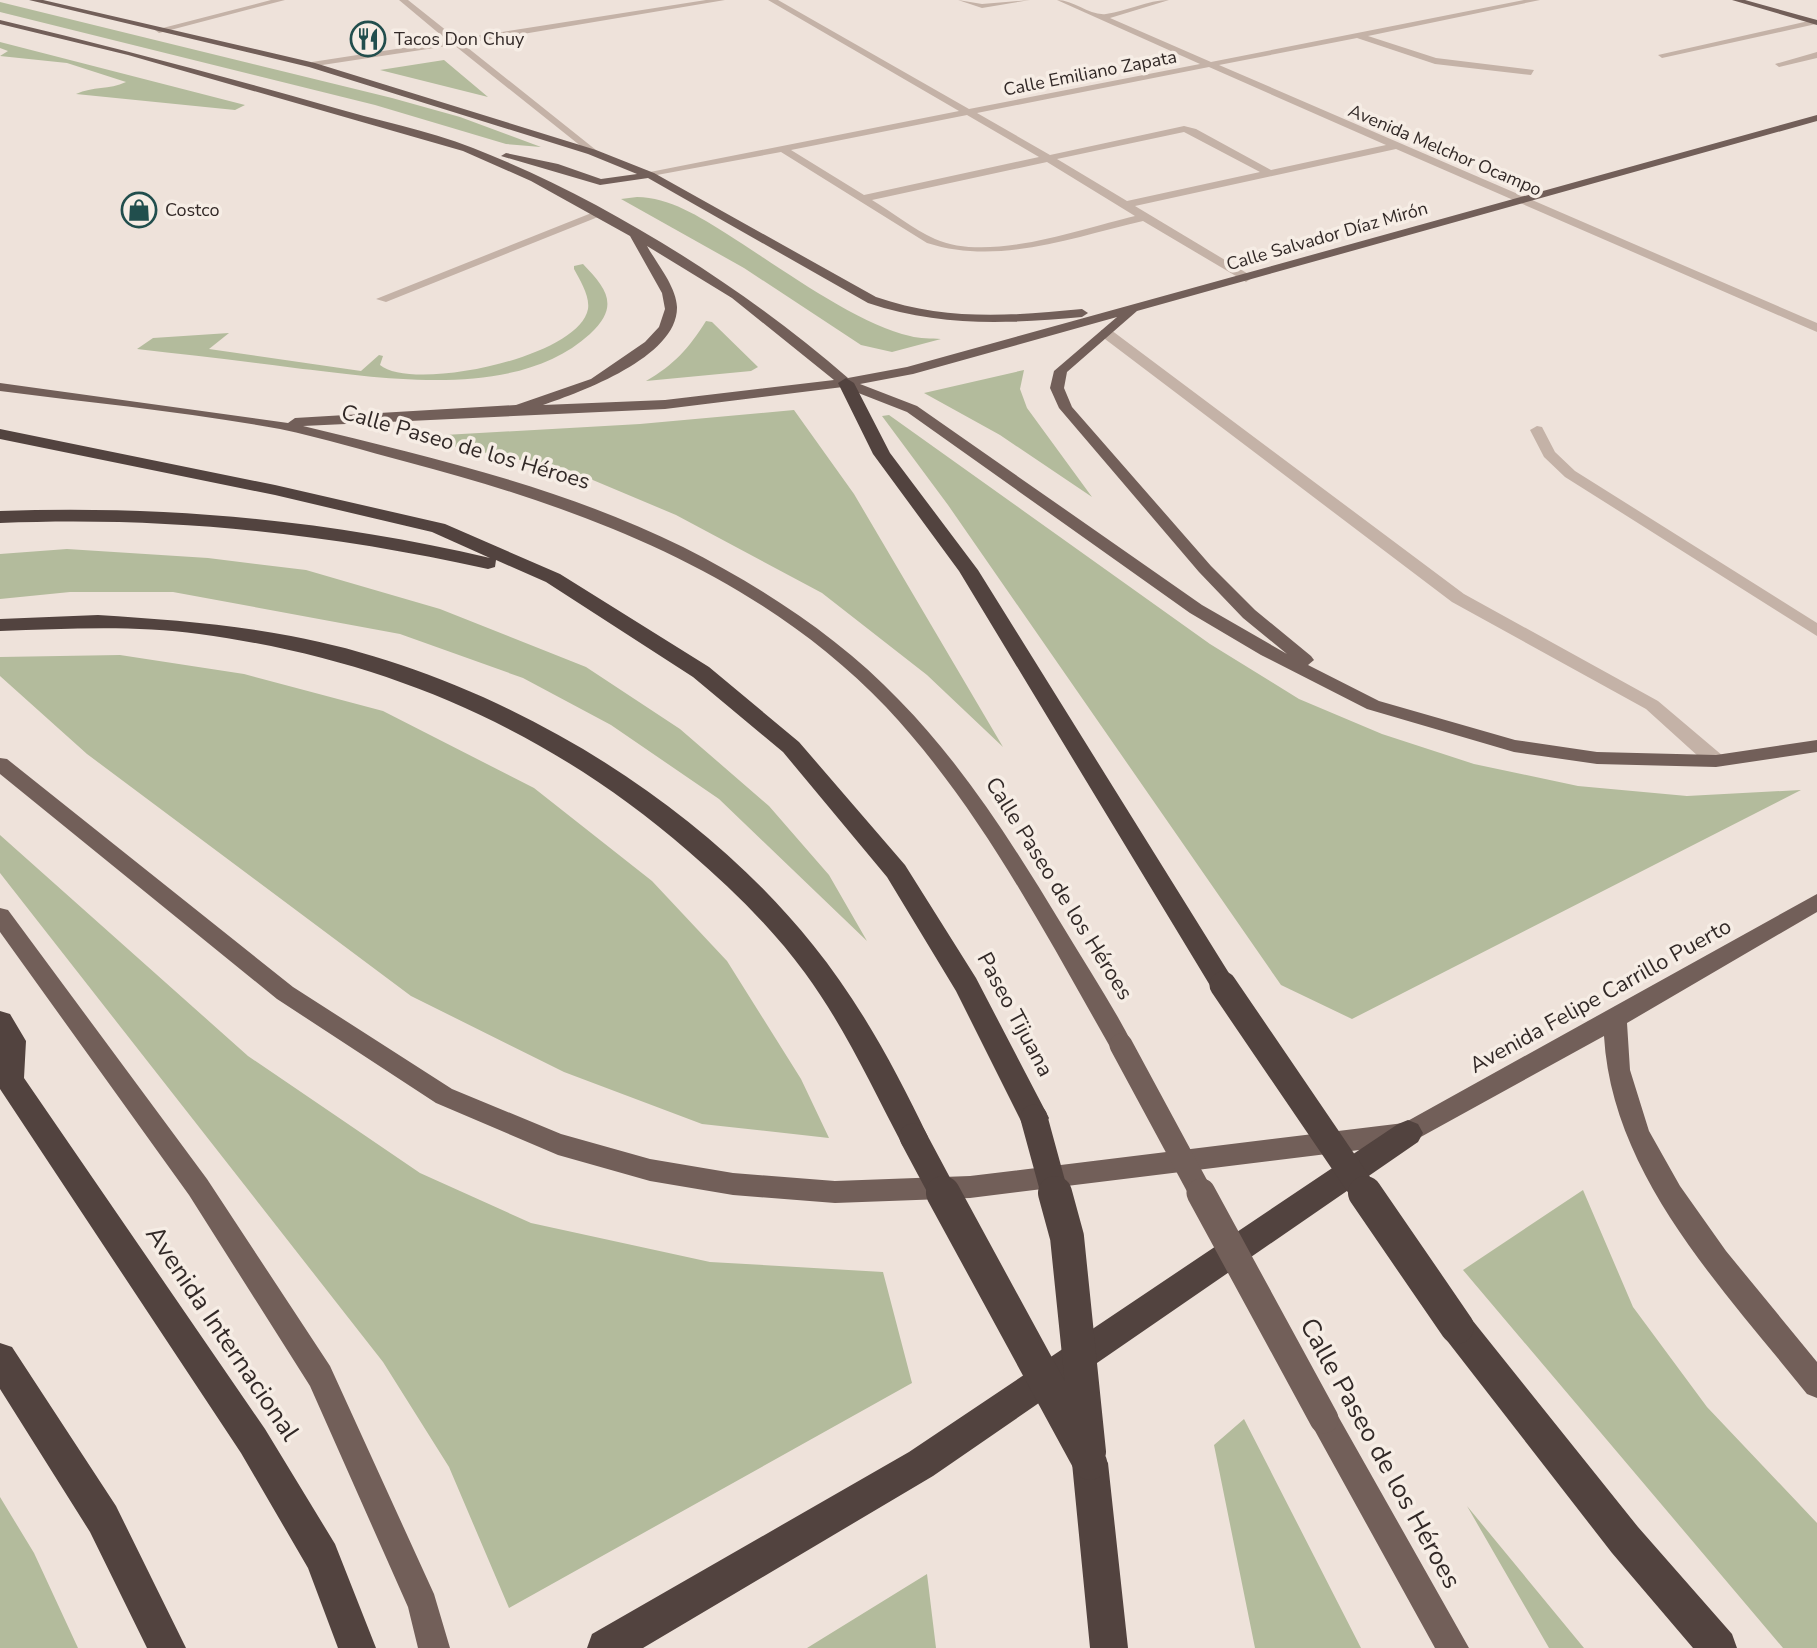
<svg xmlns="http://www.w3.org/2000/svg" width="1817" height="1648" viewBox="0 0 1817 1648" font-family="'Nunito Sans',sans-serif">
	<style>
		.green { fill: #b3bb9c }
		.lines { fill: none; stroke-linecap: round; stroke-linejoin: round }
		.minor { fill: #c4b2a7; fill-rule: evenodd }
		.major { fill: #725f59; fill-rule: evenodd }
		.highway { fill: #52433f; fill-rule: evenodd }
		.major-bridge-far1 { stroke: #725f59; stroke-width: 23 }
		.major-bridge { stroke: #725f59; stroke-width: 29 }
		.highway-bridge-far1 { stroke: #52433f; stroke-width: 27 }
		.highway-bridge { stroke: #52433f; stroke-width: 34 }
		.labels { text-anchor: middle; stroke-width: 7; stroke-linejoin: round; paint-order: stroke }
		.far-poi-label { font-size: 18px; fill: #322927; stroke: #f6ede5; text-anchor: start }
		.far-street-label { font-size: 18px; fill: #322927; stroke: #f6ede5 }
		.street-label { font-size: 22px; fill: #322927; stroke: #f6ede5 }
		.near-street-label { font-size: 26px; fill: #322927; stroke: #f6ede5 }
	</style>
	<rect width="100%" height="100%" fill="#eee2da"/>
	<!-- green -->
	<path class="green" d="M0,2L392,98L460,117L541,147L506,144L375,105L0,12Z
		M0,42L245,105L235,110L76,94C93,86 109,90 126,82L67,63L0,56L8,51L0,48Z
		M444,60L488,97L380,70Z
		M637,197C669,197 700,217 727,234C775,264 857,325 910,336C920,339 931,338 941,339L892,352L861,345L744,268L621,199Z
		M583,264C607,289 620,306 590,334C517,401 383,378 295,368C242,361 190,355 137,349L153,338L229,333L209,349L361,371L379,355L383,356L380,365C412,392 579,358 588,309C590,296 580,280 574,269V266Z
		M706,321L712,322L758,367L751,371L646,381C674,365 689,348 706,321Z
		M1024,370L1020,389L1027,408L1092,497L1000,435L924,393Z
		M794,410L854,494L1003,747L927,675L822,593L676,515L569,470L409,437L640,424Z
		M889,415L1210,644L1299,699L1382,734L1474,764L1578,786L1687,796L1801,790L1352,1019L1281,985L948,505L882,416Z
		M67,549L208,558L306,570L440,609L586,667L680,729L769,806L829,875L867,941L719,799L611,725L523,678L400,634L173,592H70L0,599V554Z
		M120,655L244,674L383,711L534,788L652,881L727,961L801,1079L829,1138L702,1124L564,1072L411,996L87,754L0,676V657Z
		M0,835L248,1056L420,1173L531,1223L710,1262L883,1272L912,1383L509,1608L449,1467L383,1362L0,873Z
		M1583,1190L1633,1307L1707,1407L1817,1523V1648H1783L1463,1270Z
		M1244,1419L1361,1648H1255L1214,1445Z
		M0,1497L34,1553L78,1648H0Z
		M1467,1506L1584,1648H1549Z
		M927,1574L936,1648H807Z"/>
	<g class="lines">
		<!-- minor -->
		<path class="minor" d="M271,0H285L159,33L155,30Z
			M399,0H408L457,39L706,0H725L463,44L596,150L597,152L592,155L454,45L309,67L312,62L448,41Z
			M768,0H778L969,109L1200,64L1057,0C1074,0 1090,16 1106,14C1128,11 1147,0 1169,0L1110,18L1211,62L1524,0H1540L1368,36L1436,58L1534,70L1531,75L1435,64L1357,38L1219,65L1817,323V332L1396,149L1135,206L1250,275L1252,278L1246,282L1143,221C1073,237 999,266 927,243L781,152L646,177L645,175L650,172L959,111ZM1209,67L1386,145L1271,170L1196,129L1184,126L1050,155L977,113ZM967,115L1039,157L864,195L791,150ZM1184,132L1260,172L1127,201L1057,159ZM1047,162L1135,216C1080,229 989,263 935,239C913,229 892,212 872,200Z
			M958,0L982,4L1030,0L982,8Z
			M1813,20L1816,24L1662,58L1658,55Z
			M1817,52V58L1779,67L1775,64Z
			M599,210L605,213L603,215L386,302L376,299Z
			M1101,330H1111L1464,594L1658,701L1723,756L1726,761L1723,766H1709L1646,709L1452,602L1101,336Z
			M1537,426L1542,427L1555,452L1575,471L1817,623V636L1565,477L1544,457L1530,430Z"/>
		<!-- major -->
		<path class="major" d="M29,0H43L315,63L596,150L654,173L876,297C945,321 1011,316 1082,309L1088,313L1082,317C1007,324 940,327 868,303L648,178L600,185L501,156L506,153L558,164L601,179L637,174L588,154L309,67Z
			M1732,0H1745L1817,20V25Z
			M0,20C110,46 219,75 328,106C375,120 427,130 473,148C604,199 742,286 848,378L907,367L1817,115V121L1137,311L1067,372L1064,388L1072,407L1211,566L1255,610L1311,656L1314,660L1308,665L1379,701L1515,740L1597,752L1716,755L1817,740V752L1716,767L1597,764L1514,752L1367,709L1261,655L1190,613L907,412L843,387L665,409L303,426C431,457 564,488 683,547C760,586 839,637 899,700C964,766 1014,846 1062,925C1086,965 1112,1004 1133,1045L1129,1052L1121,1055L1113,1052C1045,933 980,807 886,707C758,573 582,508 407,462C365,451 323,438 280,429C188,412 93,403 0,391V383L288,423L295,418L516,405L591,379L645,342L659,327L665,309L662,293L630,236L531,181L463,151L128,55L0,24ZM647,246L732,298L834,380L665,400L543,405C581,392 678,357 677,307C676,286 657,264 647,246ZM1117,317L1054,371L1050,388L1059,408L1199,572L1243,618L1287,654L1202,605L917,406L860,384L913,374Z
			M0,758L7,759L293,987L452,1089L561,1134L650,1159L733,1173L835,1181L970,1176L1404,1123L1817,894V912L1627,1023L1630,1070L1649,1131L1680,1186L1726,1251L1817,1362V1398L1807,1394C1724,1290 1612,1176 1604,1036L1408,1144L970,1198L835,1203L733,1195L650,1181L558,1155L436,1103L277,999L0,774Z
			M0,908L8,910L207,1179L330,1366L434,1594L450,1648H418L408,1607L310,1386L189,1195L0,932Z
			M1324,1405L1334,1409L1469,1648H1435L1314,1429L1310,1419L1314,1409Z"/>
		<!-- highway -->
		<path class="highway" d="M846,378L854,383L890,453L978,570L1232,978L1236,985L1232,992L1223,996L1214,992L959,571L873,454L838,383Z
			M0,429L275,485L445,524L560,574L709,667L799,742L905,865L976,978L1049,1118L1044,1127L1034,1131L1024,1127L956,991L887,877L783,752L693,677L546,582L496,560L495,567L488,569C326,533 166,516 0,523V511C166,505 328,520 490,558L432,532L275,495L0,439Z
			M98,615C163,619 227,624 291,636C484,672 690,791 813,945C860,1003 896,1070 928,1137L923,1146L913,1150L903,1146C872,1087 844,1026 805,973C771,927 731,888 688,851C546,728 385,659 199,634C133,625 66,629 0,631V619Z
			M0,1011L10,1014L26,1041L24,1078L265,1429L335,1544L376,1648H338L308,1568L241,1453L0,1089Z
			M1408,1120L1418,1124L1423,1133L1418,1142L933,1476L643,1648H587L592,1634L909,1452L1398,1124Z
			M1457,1311L1469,1316L1638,1527L1732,1634L1737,1648H1693L1612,1553L1445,1338L1441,1327L1445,1316Z
			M0,1343L12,1347L116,1506L186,1648H147L90,1532L0,1389Z
			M1090,1445L1102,1451L1108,1463L1128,1648H1090L1072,1463L1078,1451Z"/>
		<!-- major-bridge-far1 -->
		<path class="major-bridge-far1" d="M1121,1045L1202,1195"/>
		<!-- major-bridge -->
		<path class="major-bridge" d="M1201,1193L1324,1419"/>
		<!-- highway-bridge-far1 -->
		<path class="highway-bridge-far1" d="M1223,985L1366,1195
			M1034,1118L1055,1195
			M913,1137L944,1195"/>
		<!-- highway-bridge -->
		<path class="highway-bridge" d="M943,1193L1090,1463
			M1055,1193L1067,1237L1089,1452
			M1365,1193L1457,1327"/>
	</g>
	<!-- icons -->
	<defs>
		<g id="restaurant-ring" transform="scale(1.8)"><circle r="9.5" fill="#f6ede5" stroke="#214e4d" stroke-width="1.5"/><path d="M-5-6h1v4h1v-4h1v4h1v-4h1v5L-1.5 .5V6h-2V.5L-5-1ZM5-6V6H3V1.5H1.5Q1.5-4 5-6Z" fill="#214e4d"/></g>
		<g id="shop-ring" transform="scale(1.8)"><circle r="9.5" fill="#f6ede5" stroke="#214e4d" stroke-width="1.5"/><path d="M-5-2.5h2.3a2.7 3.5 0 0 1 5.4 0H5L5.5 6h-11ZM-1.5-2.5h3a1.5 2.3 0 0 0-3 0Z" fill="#214e4d"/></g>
	</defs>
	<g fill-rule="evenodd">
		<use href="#restaurant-ring" x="368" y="39"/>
		<use href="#shop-ring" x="139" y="210"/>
	</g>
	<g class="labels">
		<!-- far-poi labels -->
		<g class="far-poi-label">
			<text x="394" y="45">Tacos Don Chuy</text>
			<text x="165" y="216">Costco</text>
		</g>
		<!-- far-street labels -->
		<g class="far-street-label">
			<text transform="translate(1090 73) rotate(-11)" y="6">Calle Emiliano Zapata</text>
			<text transform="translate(1445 150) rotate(23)" y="6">Avenida Melchor Ocampo</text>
			<text transform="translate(1327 236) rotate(-16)" y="6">Calle Salvador Díaz Mirón</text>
		</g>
		<!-- street labels -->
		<g class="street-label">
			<text transform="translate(466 446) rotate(16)" y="8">Calle Paseo de los Héroes</text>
			<text transform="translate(1060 888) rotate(58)" y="8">Calle Paseo de los Héroes</text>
			<text transform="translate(1600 995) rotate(-29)" y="8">Avenida Felipe Carrillo Puerto</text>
			<text transform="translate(1016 1014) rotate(62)" y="8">Paseo Tijuana</text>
		</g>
		<!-- near-street labels -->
		<g class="near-street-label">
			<text transform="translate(223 1333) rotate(56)" y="9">Avenida Internacional</text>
			<text transform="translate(1381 1453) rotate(61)" y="9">Calle Paseo de los Héroes</text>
		</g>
	</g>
</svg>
